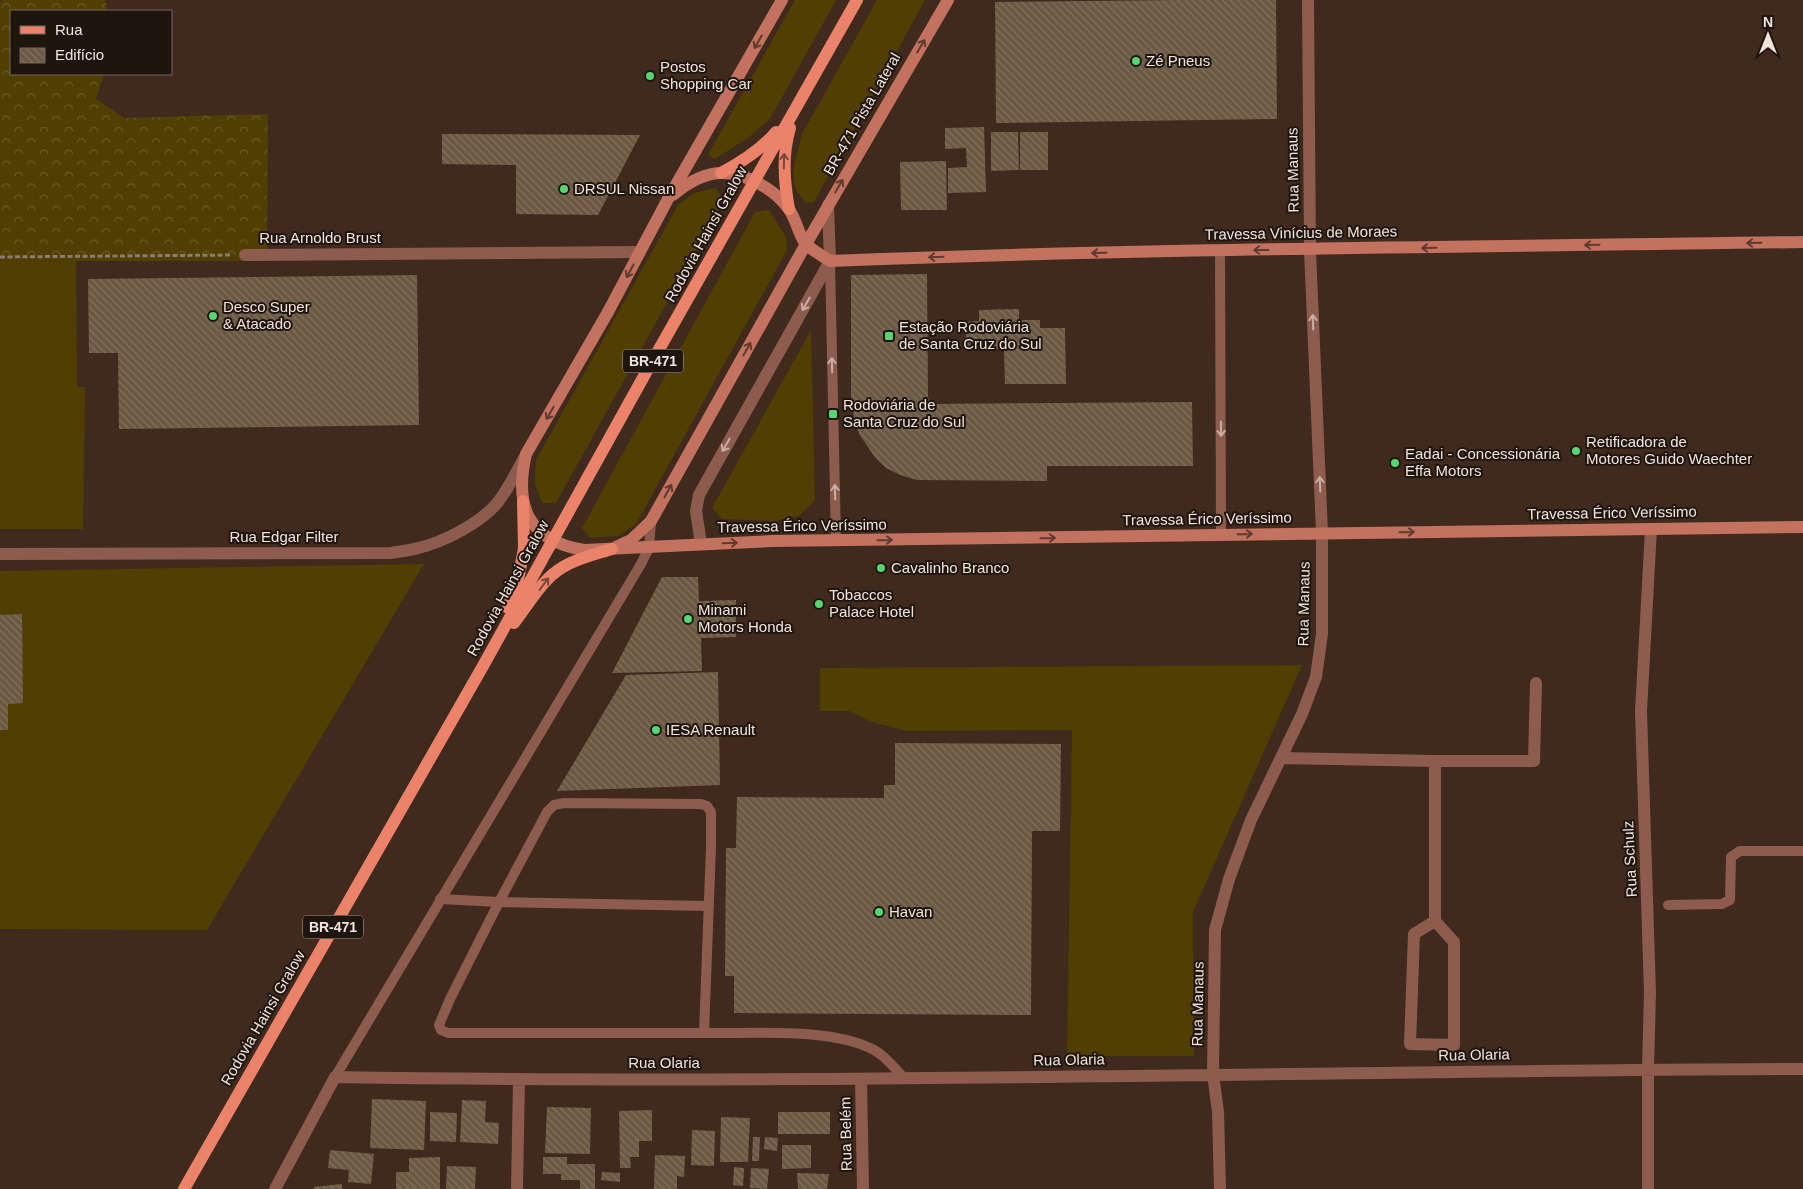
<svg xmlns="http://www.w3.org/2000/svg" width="1803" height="1189" viewBox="0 0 1803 1189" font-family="Arial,sans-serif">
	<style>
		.grass { fill: #503f01 }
		.forest { fill: url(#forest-crowns) }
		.building { fill: url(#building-back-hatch) }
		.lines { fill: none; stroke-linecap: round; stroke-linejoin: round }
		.path { stroke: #8c7b6f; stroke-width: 3; stroke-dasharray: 5 2.5; stroke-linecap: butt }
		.lane { stroke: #8e5b4f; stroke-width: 10 }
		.street { stroke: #8e5b4f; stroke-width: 12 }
		.secondary { stroke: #c2725e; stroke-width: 12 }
		.primary { stroke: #ea836a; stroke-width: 12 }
		.oneway { stroke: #603a2f }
		.oneway2 { stroke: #7a4638 }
		.oneway3 { stroke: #caada3 }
		.poi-dot { fill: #57d570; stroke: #1f150f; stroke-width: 2 }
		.labels { text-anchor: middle; stroke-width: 4; stroke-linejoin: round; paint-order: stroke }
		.shield { fill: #1f150f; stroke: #b3a69e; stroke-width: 1 }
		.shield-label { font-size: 14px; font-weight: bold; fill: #f2e4db }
		.poi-label { font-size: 15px; fill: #f2e4db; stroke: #1f150f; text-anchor: start }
		.street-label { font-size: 15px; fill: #f2e4db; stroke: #1f150f }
	</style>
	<defs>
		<pattern id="forest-crowns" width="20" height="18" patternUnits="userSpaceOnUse" patternTransform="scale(1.25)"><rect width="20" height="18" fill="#503f01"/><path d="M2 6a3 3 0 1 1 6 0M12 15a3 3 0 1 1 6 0" fill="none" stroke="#6a5b25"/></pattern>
		<pattern id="building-back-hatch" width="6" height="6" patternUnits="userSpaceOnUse" patternTransform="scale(1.25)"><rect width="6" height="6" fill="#6b5944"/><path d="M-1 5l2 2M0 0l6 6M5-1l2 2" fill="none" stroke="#81715e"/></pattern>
	</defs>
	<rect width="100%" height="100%" fill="#3f2a1d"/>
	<!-- grass -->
	<path class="grass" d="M795,0H836L770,119L749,137L715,159L708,155Z
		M877,0H925L814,202L806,203C801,197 795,190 794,182C791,170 799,147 802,134Z
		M715,188L724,200L556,503H542L535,484L536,460L678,205L694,193Z
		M769,210L786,237L787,250L636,524L618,536L590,538L582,528L755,212Z
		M76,261L77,387H85L83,529H0V262Z
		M811,330L815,500L799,516L776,521L722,519L712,508Z
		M424,564L207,930L0,929V571Z
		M1302,665L1193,912L1194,1056H1067L1072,730L907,731L872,722L849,711H820V668Z"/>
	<!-- forest -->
	<path class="forest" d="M3,0H105L107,11H11V74H104L96,99L124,118L268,114L267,261H76L0,262V2Z"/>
	<!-- building -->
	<path class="building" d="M1180,0H1276L1277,119L996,123L995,2Z
		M984,127L986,192L948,193V168L967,167L966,148L945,149V128Z
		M991,132H1018L1019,170L991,171Z
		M1020,132H1048V170H1020Z
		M442,134L640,135L598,215L516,214V165L442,164Z
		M946,161L947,210H901L900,162Z
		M927,274L928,398L931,404L1192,402L1193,466H1047V481L917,480L900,475L886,468L874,456L859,434L854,418L851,400V275Z
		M417,275L419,425L119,429L118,353H89L88,279Z
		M1019,309V320H1040V328H1065L1066,384H1005L1004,349H966V322L979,321V310Z
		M662,577H698L699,601L736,600V637L701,638L702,671L612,673Z
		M22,614L23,703L8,704V730H0V615Z
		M718,672L720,785L557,791L626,675Z
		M895,743L1061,744L1060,831H1032L1031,1015L734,1013V976H725L726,848H736L737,797L884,798V785H895Z
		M372,1099L426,1101L424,1150L370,1148Z
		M462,1100L486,1101L485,1122L499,1123L498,1144L460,1142Z
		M547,1107L591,1108L590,1154L545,1153Z
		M652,1110V1141H639V1157H630L631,1168H620L619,1111Z
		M430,1112L457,1113L456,1142L430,1141Z
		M778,1112H830V1134H778Z
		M721,1117L750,1118L748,1162H720Z
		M692,1130L715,1131L714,1166L691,1165Z
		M753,1137H760L759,1161H752Z
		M765,1137L778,1138L777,1151L764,1149Z
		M782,1145H811V1168L782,1169Z
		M330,1150L374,1154L371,1184L348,1182L349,1170L328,1168Z
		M655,1155L685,1156L684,1177L677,1176V1189H654Z
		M440,1157V1189H396V1172H409V1158Z
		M543,1157H567V1164H595V1189H580V1180H561V1174H543Z
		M447,1166L476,1167L475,1189H446Z
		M734,1167L744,1168L743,1186L733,1185Z
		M751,1168L769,1169L767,1189L750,1188Z
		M602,1172L620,1173V1182L601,1180Z
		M797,1173L829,1174L827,1189H798Z
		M342,1184V1189H314V1187Z"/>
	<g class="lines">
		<!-- path -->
		<path class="path" d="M0,257L232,255"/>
		<!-- lane -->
		<path class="lane" d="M1220,250L1221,535
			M830,261L836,541
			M564,803L701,804L707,806L711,812V847L704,1033H448L441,1030L439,1025L450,999L499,902L547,812L554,805Z
			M440,899L499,902L709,906
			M1668,905L1722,904L1730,900L1731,857L1740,851H1803
			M704,1033C753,1034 832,1027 874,1050C886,1056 896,1070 905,1079
			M335,1077L641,564L649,548L651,521"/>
		<!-- street -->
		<path class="street" d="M245,255L640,252
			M701,544L696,511L699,495L830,261L828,205
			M0,554L391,553C400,551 409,551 418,548C444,542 481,523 498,502C508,489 516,473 524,458
			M1281,758L1435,761H1534L1536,683
			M1435,921L1414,934L1410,1044L1454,1045V942L1435,921V761
			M861,1079L863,1189
			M275,1189L335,1077C824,1085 1314,1071 1803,1069
			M517,1189L519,1080
			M1220,1189L1218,1112L1213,1074L1215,930L1229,879L1251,820L1302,714L1316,677L1322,634V533L1310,250L1308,0
			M1648,1189V1069L1650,993L1641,711L1651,529"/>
		<!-- secondary -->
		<path class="secondary" d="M782,0L669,197L608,312L526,454C514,506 528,541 584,550L772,541L1803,527
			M673,195C686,184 704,173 722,173C746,173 774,189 788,208C796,218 798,233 805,243C811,250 823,256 830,261C1154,248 1479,247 1803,242
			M616,547L631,540L651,521L806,244L948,0"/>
		<!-- primary -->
		<path class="primary" d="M721,173C742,162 761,150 776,132
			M789,209C784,181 782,155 790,128
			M508,608L519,575L524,548L523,501
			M514,623C529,604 542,579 563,567C578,558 596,554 612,549
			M184,1189L483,666L649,367L857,0"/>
	</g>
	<!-- one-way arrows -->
	<defs><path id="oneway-shaft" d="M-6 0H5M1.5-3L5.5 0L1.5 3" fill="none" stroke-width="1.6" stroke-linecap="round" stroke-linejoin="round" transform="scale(1.25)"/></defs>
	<g class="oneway">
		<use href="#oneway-shaft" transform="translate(758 42) rotate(120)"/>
		<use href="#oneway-shaft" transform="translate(921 46) rotate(-60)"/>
		<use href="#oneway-shaft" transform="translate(839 186) rotate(-60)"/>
		<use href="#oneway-shaft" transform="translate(1754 243) rotate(179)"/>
		<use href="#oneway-shaft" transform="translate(1592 245) rotate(179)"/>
		<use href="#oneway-shaft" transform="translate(1429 248) rotate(179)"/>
		<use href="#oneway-shaft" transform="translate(1261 250) rotate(180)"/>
		<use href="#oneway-shaft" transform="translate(1099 253) rotate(179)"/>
		<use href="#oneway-shaft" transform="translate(936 257) rotate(178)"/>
		<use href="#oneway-shaft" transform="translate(630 271) rotate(119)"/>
		<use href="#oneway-shaft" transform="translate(747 349) rotate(-61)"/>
		<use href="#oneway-shaft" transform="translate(550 413) rotate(120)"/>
		<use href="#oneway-shaft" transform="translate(668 491) rotate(-61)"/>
		<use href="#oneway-shaft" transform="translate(1407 532) rotate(-1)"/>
		<use href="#oneway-shaft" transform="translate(1245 534) rotate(-1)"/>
		<use href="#oneway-shaft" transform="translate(1048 538) rotate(-1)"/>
		<use href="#oneway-shaft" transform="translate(885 540) rotate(-1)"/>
		<use href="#oneway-shaft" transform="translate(730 543) rotate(-2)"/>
	</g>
	<g class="oneway2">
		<use href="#oneway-shaft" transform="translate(784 161) rotate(-89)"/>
		<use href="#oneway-shaft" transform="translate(544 584) rotate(-53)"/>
	</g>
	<g class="oneway3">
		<use href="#oneway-shaft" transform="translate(806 304) rotate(120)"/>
		<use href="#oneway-shaft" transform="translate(1313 322) rotate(-92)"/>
		<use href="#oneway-shaft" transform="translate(832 365) rotate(-91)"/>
		<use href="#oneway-shaft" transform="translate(1221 429) rotate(89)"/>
		<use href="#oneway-shaft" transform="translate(726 445) rotate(120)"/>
		<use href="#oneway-shaft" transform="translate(1320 484) rotate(-92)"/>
		<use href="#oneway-shaft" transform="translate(835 492) rotate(-92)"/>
	</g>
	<!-- markers -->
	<g class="poi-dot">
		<circle cx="1136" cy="61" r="5"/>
		<circle cx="650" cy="76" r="5"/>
		<circle cx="564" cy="189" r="5"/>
		<circle cx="213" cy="316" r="5"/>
		<rect x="884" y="331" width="10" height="10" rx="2.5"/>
		<rect x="828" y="409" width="10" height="10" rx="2.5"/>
		<circle cx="1576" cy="451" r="5"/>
		<circle cx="1395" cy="463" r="5"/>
		<circle cx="881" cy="568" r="5"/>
		<circle cx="819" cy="604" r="5"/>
		<circle cx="688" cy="619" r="5"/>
		<circle cx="656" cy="730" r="5"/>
		<circle cx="879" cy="912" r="5"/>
	</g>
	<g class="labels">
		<!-- shield labels -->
		<g class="shield">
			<rect x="623" y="349.5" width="60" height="23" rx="4"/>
			<rect x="303" y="915.5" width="60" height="23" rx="4"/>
		</g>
		<g class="shield-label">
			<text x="653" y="366">BR-471</text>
			<text x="333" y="932">BR-471</text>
		</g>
		<!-- poi labels -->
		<g class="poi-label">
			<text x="1146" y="66">Zé Pneus</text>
			<text x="660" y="72">Postos<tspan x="660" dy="17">Shopping Car</tspan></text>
			<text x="574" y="194">DRSUL Nissan</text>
			<text x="223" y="312">Desco Super<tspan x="223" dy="17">&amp; Atacado</tspan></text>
			<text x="899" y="332">Estação Rodoviária<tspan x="899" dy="17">de Santa Cruz do Sul</tspan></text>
			<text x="843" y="410">Rodoviária de<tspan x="843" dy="17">Santa Cruz do Sul</tspan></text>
			<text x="1586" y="447">Retificadora de<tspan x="1586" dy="17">Motores Guido Waechter</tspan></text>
			<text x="1405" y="459">Eadai - Concessionária<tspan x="1405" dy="17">Effa Motors</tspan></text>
			<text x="891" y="573">Cavalinho Branco</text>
			<text x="829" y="600">Tobaccos<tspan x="829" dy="17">Palace Hotel</tspan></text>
			<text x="698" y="615">Minami<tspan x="698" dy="17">Motors Honda</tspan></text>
			<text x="666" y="735">IESA Renault</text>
			<text x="889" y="917">Havan</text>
		</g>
		<!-- street labels -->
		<g class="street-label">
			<text transform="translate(862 114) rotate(-60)" y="5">BR-471 Pista Lateral</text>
			<text transform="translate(1293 170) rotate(-91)" y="5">Rua Manaus</text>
			<text transform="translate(1301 233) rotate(-1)" y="5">Travessa Vinícius de Moraes</text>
			<text transform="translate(706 234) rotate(-61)" y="5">Rodovia Hainsi Gralow</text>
			<text x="320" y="243">Rua Arnoldo Brust</text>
			<text transform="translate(1612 513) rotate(-1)" y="5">Travessa Érico Veríssimo</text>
			<text transform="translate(1207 519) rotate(-1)" y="5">Travessa Érico Veríssimo</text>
			<text transform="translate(802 526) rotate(-1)" y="5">Travessa Érico Veríssimo</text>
			<text x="284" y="542">Rua Edgar Filter</text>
			<text transform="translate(508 588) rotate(-61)" y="5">Rodovia Hainsi Gralow</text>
			<text transform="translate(1304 604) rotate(-89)" y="5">Rua Manaus</text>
			<text transform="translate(1630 859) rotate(-93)" y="5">Rua Schulz</text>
			<text transform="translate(1198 1004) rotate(-89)" y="5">Rua Manaus</text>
			<text transform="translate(263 1018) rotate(-60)" y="5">Rodovia Hainsi Gralow</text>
			<text transform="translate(1474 1055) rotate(-1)" y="5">Rua Olaria</text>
			<text transform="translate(1069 1060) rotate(-1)" y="5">Rua Olaria</text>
			<text x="664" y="1068">Rua Olaria</text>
			<text transform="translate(846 1134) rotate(-91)" y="5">Rua Belém</text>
		</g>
	</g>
	<!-- legend -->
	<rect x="10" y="10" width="162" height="65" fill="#1f150f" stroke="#736861"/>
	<rect x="20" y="26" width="25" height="8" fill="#ea836a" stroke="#736861"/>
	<text x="55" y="35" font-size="15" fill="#f2e4db">Rua</text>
	<rect x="20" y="48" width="25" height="15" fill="url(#building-back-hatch)" stroke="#736861"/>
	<text x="55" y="60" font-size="15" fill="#f2e4db">Edifício</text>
	<!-- north arrow -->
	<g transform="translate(1768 35)" stroke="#1f150f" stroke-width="4" paint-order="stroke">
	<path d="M0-4L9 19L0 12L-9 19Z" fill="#f2e4db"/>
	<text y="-8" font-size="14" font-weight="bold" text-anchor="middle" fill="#f2e4db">N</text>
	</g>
</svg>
